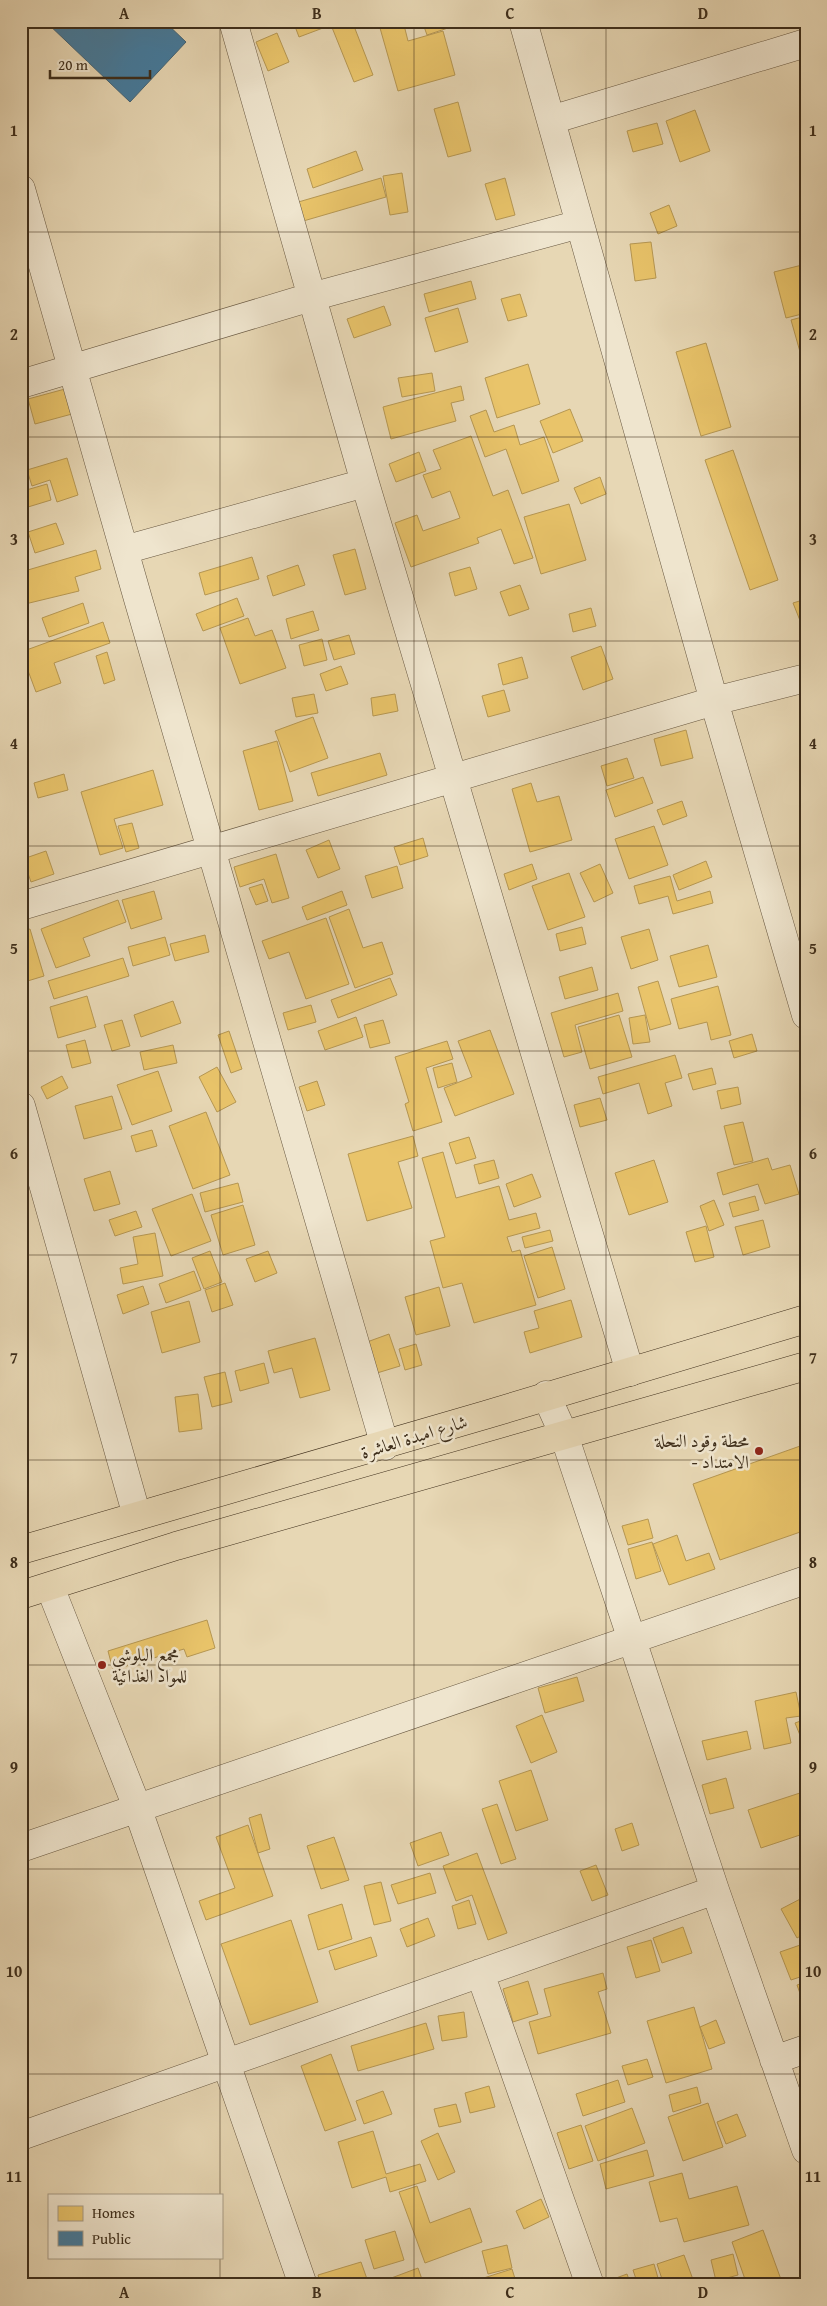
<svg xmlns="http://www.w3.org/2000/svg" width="827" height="2306" viewBox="0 0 827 2306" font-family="'Gentium Book Plus',Amiri,serif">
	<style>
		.homes { fill: #e9c46a; stroke: #b69752 }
		.public { fill: #457b9d; stroke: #436476 }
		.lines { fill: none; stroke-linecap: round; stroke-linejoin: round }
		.minor-casing { stroke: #685841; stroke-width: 29 }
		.major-casing { stroke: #3e2e1b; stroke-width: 29 }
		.minor { stroke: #efe5ce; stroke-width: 28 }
		.major { stroke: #e7d7b4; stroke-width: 28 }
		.grid { fill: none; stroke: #3e2e1b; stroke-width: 1; stroke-opacity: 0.55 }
		.poi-dot { fill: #8f2418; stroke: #efe5ce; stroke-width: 2 }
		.labels { text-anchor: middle; stroke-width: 5; stroke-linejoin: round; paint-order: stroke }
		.street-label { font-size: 18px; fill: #3e2e1b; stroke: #efe5ce }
		.poi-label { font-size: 18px; fill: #3e2e1b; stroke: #efe5ce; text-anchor: end }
		.neatline { fill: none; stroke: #3e2e1b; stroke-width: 2 }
		.grid-label { font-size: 16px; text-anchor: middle; font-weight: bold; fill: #3e2e1b }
	</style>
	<rect width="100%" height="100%" fill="#e7d7b4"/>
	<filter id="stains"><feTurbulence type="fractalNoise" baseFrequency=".004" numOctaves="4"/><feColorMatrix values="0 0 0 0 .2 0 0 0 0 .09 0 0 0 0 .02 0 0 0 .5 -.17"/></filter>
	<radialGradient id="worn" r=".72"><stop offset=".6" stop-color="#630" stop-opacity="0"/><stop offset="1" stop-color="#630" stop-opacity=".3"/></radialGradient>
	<!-- homes -->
	<path class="homes" d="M293,21H352L373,75L354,82L331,25L299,37Z
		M378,21H403L408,41L443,31L455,75L398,91Z
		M422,21H459L460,24L427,35Z
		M277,33L289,62L268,71L256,42Z
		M458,102L471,151L448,157L434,109Z
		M695,110L710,151L680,162L666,121Z
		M657,123L663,144L633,152L627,131Z
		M356,151L363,170L313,188L307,169Z
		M402,173L408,212L390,215L383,176Z
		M381,178L386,197L293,224L288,205Z
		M505,178L515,215L496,220L485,184Z
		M669,205L677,226L658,234L650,213Z
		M651,242L656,278L635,281L630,244Z
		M802,265L806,279V313L786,318L774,272Z
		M471,281L476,299L429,312L424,294Z
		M520,294L527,316L508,321L501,299Z
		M384,306L391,325L354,338L347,319Z
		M458,308L468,342L435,352L425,318Z
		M806,316V373L791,320Z
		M706,343L731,427L701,436L676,352Z
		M528,364L540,404L497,418L485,378Z
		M432,373L435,391L402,397L398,378Z
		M461,386L464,400L451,403L456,421L391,439L383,407Z
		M65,389L72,414L35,424L28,399Z
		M570,409L583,441L553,453L540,421Z
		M486,410L494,432L514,425L520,445L544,437L559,481L522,494L506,449L485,457L470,416Z
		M471,436L493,496L508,490L533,558L514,564L501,529L477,538L479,543L411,567L395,523L417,515L423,531L460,518L450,491L432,498L423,475L441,469L433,450Z
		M733,450L778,580L750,590L705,460Z
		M419,452L426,471L396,482L389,464Z
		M67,458L78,495L57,502L50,480L32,486L27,470Z
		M600,477L606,494L581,504L574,488Z
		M47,484L51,500L28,507L23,491Z
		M569,504L586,560L541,574L524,517Z
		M21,506L27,529L21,530Z
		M56,523L64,544L35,553L28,532Z
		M355,549L366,589L345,595L333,555Z
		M96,550L101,569L75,577L79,591L21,605V572Z
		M252,557L259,579L205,595L199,573Z
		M298,565L305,585L273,596L267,576Z
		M470,567L477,589L455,596L449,573Z
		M520,585L529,609L509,616L500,592Z
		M237,598L244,616L203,631L196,614Z
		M806,599V622L801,623L793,603Z
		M83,603L89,623L49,637L42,618Z
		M591,608L596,626L573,632L569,614Z
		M313,611L319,630L291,639L286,619Z
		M248,618L255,636L272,630L286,668L240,684L220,628Z
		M103,622L110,643L54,663L61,683L36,692L21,652Z
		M349,635L355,654L334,660L328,641Z
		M322,639L327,660L304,666L299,645Z
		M601,646L613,679L583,690L571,657Z
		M107,652L115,680L104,684L96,656Z
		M522,657L528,678L503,685L498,664Z
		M341,666L348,684L326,691L320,674Z
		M504,690L510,711L488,717L482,696Z
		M314,694L318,713L296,717L292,698Z
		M395,694L398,711L373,716L371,698Z
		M313,717L328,758L290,772L275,731Z
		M686,730L693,758L661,766L654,739Z
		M277,741L293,801L259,810L243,751Z
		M380,753L387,775L318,796L311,773Z
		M627,758L634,778L607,786L601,766Z
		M21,769L28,793L21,795Z
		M153,770L163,805L114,819L123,848L100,855L81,792Z
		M64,774L68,790L38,798L34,783Z
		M643,777L653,803L615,817L606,790Z
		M531,783L537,802L559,796L572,840L530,852L512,789Z
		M682,801L687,816L663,825L657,810Z
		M132,823L139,848L126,852L118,826Z
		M654,826L668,865L629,879L615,839Z
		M423,838L428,856L400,865L394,847Z
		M329,840L340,869L318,878L306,850Z
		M46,851L54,874L31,882L23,859Z
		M276,854L289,898L272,903L264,879L240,887L234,867Z
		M706,861L712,877L679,890L673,875Z
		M532,864L537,879L509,890L504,874Z
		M600,864L613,893L594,902L580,873Z
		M397,866L403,888L372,898L365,876Z
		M569,873L585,917L548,930L532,886Z
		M670,876L677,901L710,891L713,903L673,914L668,896L639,904L634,886Z
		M262,884L268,901L256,905L249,888Z
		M154,891L162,919L131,929L122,900Z
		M342,891L347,905L307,920L302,907Z
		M118,900L126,922L83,938L90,956L56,968L41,929Z
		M349,909L363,948L382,942L393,974L355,988L329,917Z
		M326,918L349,984L306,999L289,952L269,959L262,941Z
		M582,927L586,944L560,951L556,934Z
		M30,929L44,976L21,983V932Z
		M649,929L658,960L631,969L621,937Z
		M205,935L209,952L175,961L170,944Z
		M165,937L170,955L133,966L128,947Z
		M708,945L717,977L679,987L670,956Z
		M123,958L129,976L54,999L48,981Z
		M592,967L598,990L565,999L559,977Z
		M390,978L397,995L338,1018L331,1000Z
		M658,981L671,1024L650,1030L638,987Z
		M718,986L731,1035L711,1040L707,1022L679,1029L671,999Z
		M618,993L623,1011L575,1025L582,1052L564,1057L551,1013Z
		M87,996L96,1027L58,1038L50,1007Z
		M173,1001L181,1023L141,1037L134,1015Z
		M311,1005L316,1022L288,1030L283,1013Z
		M619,1015L632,1057L590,1069L578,1027Z
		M645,1015L650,1042L633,1044L629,1018Z
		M356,1017L363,1037L325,1050L318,1031Z
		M122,1020L130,1046L112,1051L104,1025Z
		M383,1020L390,1043L370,1048L364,1025Z
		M490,1030L514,1094L455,1116L444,1088L472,1077L458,1041Z
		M229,1031L242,1069L231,1073L218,1035Z
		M752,1034L757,1051L734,1058L729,1041Z
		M85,1040L91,1063L72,1068L66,1045Z
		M447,1041L453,1059L426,1068L442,1122L413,1131L405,1104L409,1102L395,1057Z
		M173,1045L177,1063L144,1070L140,1052Z
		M675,1055L682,1078L665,1083L672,1106L648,1114L639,1083L603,1094L598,1077Z
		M452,1063L457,1082L438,1088L433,1068Z
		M217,1067L236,1102L217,1112L199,1077Z
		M712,1068L716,1084L693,1090L688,1074Z
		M158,1071L172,1111L132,1125L117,1085Z
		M62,1076L68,1088L47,1099L41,1087Z
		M317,1081L325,1105L307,1111L299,1087Z
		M738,1087L741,1104L721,1109L717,1091Z
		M112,1096L122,1129L84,1139L75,1106Z
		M600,1098L607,1120L580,1127L574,1105Z
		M206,1112L230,1175L193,1189L169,1126Z
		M743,1122L753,1161L734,1165L724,1126Z
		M152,1130L157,1146L136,1152L131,1136Z
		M413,1136L418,1156L398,1162L412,1208L367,1221L348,1154Z
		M469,1137L476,1158L456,1164L449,1143Z
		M443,1152L456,1198L499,1186L509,1220L536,1213L540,1228L507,1237L512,1252L520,1250L536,1305L474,1323L462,1283L443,1288L430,1241L445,1237L422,1158Z
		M768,1158L772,1170L790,1165L799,1194L765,1204L758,1184L723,1195L717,1173Z
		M494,1160L499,1178L479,1184L474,1165Z
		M654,1160L668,1202L629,1215L615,1173Z
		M110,1171L120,1204L94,1211L84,1179Z
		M532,1174L541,1197L514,1207L506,1184Z
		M238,1183L243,1202L205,1212L200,1193Z
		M192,1194L211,1241L171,1256L152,1209Z
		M755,1196L759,1210L733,1217L729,1203Z
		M714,1200L724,1225L709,1231L700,1206Z
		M243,1205L255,1245L223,1255L211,1215Z
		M136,1211L142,1227L115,1236L109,1220Z
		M763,1220L770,1247L743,1255L735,1227Z
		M706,1226L714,1257L695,1262L686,1232Z
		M550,1230L553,1241L525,1248L522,1237Z
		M155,1233L163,1276L123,1284L120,1268L138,1264L133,1237Z
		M552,1247L565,1289L538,1298L524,1256Z
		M210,1251L222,1282L204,1289L192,1258Z
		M268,1251L277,1273L255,1282L246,1259Z
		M194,1271L201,1290L166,1303L159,1284Z
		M225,1283L233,1305L212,1312L205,1290Z
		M143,1286L149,1304L123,1314L117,1295Z
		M439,1287L450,1326L416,1335L405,1297Z
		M571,1300L582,1337L530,1353L524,1332L539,1328L534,1311Z
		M189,1301L200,1342L162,1353L151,1312Z
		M389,1334L400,1366L377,1373L367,1342Z
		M315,1338L330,1390L300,1398L292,1368L274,1373L268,1351Z
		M416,1344L422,1365L405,1370L399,1349Z
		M264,1363L269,1383L240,1391L235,1371Z
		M225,1372L232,1402L212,1407L204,1377Z
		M198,1394L202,1429L179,1432L175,1397Z
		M803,1445L806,1454V1530L720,1560L693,1484Z
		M648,1519L653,1538L628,1545L622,1526Z
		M677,1535L686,1561L709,1553L715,1569L669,1585L653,1544Z
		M652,1542L661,1571L636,1579L628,1549Z
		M207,1620L215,1648L187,1657L184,1649L113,1670L108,1651Z
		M577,1677L584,1701L545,1713L538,1688Z
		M796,1692L801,1716L786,1718L791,1743L764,1749L755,1701Z
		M542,1715L557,1752L531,1763L516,1726Z
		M806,1719V1739L802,1740L795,1723Z
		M747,1731L751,1749L707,1760L702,1741Z
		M531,1770L548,1820L516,1831L499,1781Z
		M726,1778L734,1808L710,1814L702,1785Z
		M806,1791V1833L761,1848L748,1810Z
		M497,1804L516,1859L501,1864L482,1809Z
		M261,1814L270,1849L258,1853L249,1818Z
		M632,1823L639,1845L622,1851L615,1829Z
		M248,1825L273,1896L206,1920L199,1901L235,1888L216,1837Z
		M441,1832L449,1855L418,1866L410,1843Z
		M334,1837L349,1880L321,1889L307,1846Z
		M477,1853L507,1933L488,1940L472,1895L456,1901L443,1866Z
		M596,1865L608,1895L592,1901L580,1871Z
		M430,1873L436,1893L398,1904L391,1885Z
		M381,1882L391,1921L374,1925L364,1886Z
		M806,1896V1933L797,1938L781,1909Z
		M469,1900L476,1924L458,1929L452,1906Z
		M342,1904L352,1939L318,1950L308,1915Z
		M428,1918L435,1936L407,1947L400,1929Z
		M291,1920L318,2002L250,2025L221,1944Z
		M683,1927L692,1953L662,1963L653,1938Z
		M371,1937L377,1956L335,1970L329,1951Z
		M651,1940L660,1971L636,1978L627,1947Z
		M806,1943V1975L791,1980L780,1952Z
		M603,1973L607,1989L598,1992L611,2033L538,2054L529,2022L551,2016L544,1989Z
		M528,1981L538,2014L513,2022L503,1989Z
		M806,1982V2010L797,1985Z
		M694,2007L712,2069L666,2083L647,2021Z
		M464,2012L467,2037L442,2041L438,2016Z
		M716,2020L725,2043L709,2049L700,2027Z
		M426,2023L434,2049L358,2071L351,2046Z
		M331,2054L356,2120L325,2131L301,2066Z
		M647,2059L653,2077L628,2085L622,2066Z
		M618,2080L625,2102L583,2116L576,2094Z
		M489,2086L495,2107L470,2113L465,2093Z
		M697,2087L701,2103L673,2112L669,2095Z
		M383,2091L392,2114L364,2124L356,2101Z
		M708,2103L723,2147L683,2161L668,2117Z
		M456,2104L461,2122L439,2127L434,2109Z
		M632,2108L645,2143L598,2161L585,2126Z
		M737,2114L746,2136L726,2144L717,2122Z
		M581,2125L593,2161L569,2169L557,2133Z
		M373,2131L386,2174L420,2164L426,2181L390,2192L386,2177L352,2188L338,2142Z
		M438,2133L455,2172L438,2180L421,2141Z
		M647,2150L654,2176L606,2189L600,2164Z
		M682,2173L689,2199L737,2186L749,2225L684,2242L677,2218L660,2222L649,2182Z
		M417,2186L430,2223L470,2208L482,2242L425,2263L399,2192Z
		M541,2199L549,2217L524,2229L516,2211Z
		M763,2230L783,2285H747L732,2242Z
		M395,2231L404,2260L374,2269L365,2240Z
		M507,2245L512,2268L488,2274L482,2251Z
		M733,2254L738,2275L716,2281L711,2260Z
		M684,2255L695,2285H664L657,2264Z
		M361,2262L367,2279L350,2285H321L318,2275Z
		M654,2264L660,2285H638L633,2270Z
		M418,2268L424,2285H378V2283Z
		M512,2269L517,2285H472L471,2282Z
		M627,2274L631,2285H597Z
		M448,2279L450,2285H431Z"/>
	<!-- public -->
	<path class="public" d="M45,21H164L186,42L130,102Z"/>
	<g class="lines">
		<!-- minor casing -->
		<g class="minor-casing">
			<path id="minor" d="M233,21L365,483L630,1372
				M523,21L714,701L806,1015
				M551,120L806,43
				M21,189L138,599L385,1446
				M21,384L311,297L580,224
				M124,550L365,483
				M21,906L714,701L806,678
				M21,1106L137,1516
				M546,1395L564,1435L715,1890L806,2150
				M50,1587L137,1807L303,2285
				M21,1848L806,1580
				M480,1973L590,2285
				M774,2060L806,2049
				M21,2136L715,1890"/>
		</g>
		<!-- major casing -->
		<g class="major-casing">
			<path id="major" d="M21,1550C283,1475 545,1398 806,1319
				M21,1595L176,1546L806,1366"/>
		</g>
		<!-- minor -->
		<use href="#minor" class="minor"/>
		<!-- major -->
		<use href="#major" class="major"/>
	</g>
	<!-- grid -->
	<path class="grid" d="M220,21V2195M414,21V2285M606,21V2285M21,232H806M21,437H806M21,641H806M21,846H806M21,1051H806M21,1255H806M21,1460H806M21,1665H806M21,1869H806M21,2074H806M220,2257V2285"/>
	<!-- markers -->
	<g class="poi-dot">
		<circle cx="759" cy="1451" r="5"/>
		<circle cx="102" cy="1665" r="5"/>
	</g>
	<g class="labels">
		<!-- street labels -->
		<g class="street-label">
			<text transform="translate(414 1437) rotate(-17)" y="6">شارع امبدة العاشرة</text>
		</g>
		<!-- poi labels -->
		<g class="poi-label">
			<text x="749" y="1447">محطة وقود النحلة<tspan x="749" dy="21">- الامتداد</tspan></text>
			<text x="112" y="1661" text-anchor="start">مجمع البلوشي<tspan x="112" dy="21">للمواد الغذائية</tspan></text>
		</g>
	</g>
	<!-- margin -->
	<rect width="827" height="2306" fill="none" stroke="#e7d7b4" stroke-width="55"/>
	<!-- legend -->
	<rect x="48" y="2194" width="175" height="65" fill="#efe5ce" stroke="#a89c86"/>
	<rect x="58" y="2206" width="25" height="15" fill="#e9c46a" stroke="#a89c86"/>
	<text x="92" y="2218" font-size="15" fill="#3e2e1b">Homes</text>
	<rect x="58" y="2231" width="25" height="15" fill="#457b9d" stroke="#a89c86"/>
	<text x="92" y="2244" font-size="15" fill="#3e2e1b">Public</text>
	<!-- scale -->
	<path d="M50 70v8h100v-8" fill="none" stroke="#3e2e1b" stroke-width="2.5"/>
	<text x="58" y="70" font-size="15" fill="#3e2e1b" stroke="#efe5ce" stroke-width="4" paint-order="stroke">20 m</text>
	<rect x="28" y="28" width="772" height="2250" class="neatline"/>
	<g class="grid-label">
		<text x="124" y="19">A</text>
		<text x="317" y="19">B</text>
		<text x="510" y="19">C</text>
		<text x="703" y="19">D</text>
		<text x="14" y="136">1</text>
		<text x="813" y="136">1</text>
		<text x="14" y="340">2</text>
		<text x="813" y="340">2</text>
		<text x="14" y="545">3</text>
		<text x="813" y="545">3</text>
		<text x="14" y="749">4</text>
		<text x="813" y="749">4</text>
		<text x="14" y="954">5</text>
		<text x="813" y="954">5</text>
		<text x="14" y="1159">6</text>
		<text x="813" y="1159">6</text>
		<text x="14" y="1363">7</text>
		<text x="813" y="1363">7</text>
		<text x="14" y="1568">8</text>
		<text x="813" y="1568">8</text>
		<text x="14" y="1773">9</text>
		<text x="813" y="1773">9</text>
		<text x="14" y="1977">10</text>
		<text x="813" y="1977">10</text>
		<text x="14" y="2182">11</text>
		<text x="813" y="2182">11</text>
		<text x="124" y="2298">A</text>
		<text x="317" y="2298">B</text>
		<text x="510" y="2298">C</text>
		<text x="703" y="2298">D</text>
	</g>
	<rect width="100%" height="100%" filter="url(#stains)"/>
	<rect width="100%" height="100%" fill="url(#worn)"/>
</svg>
